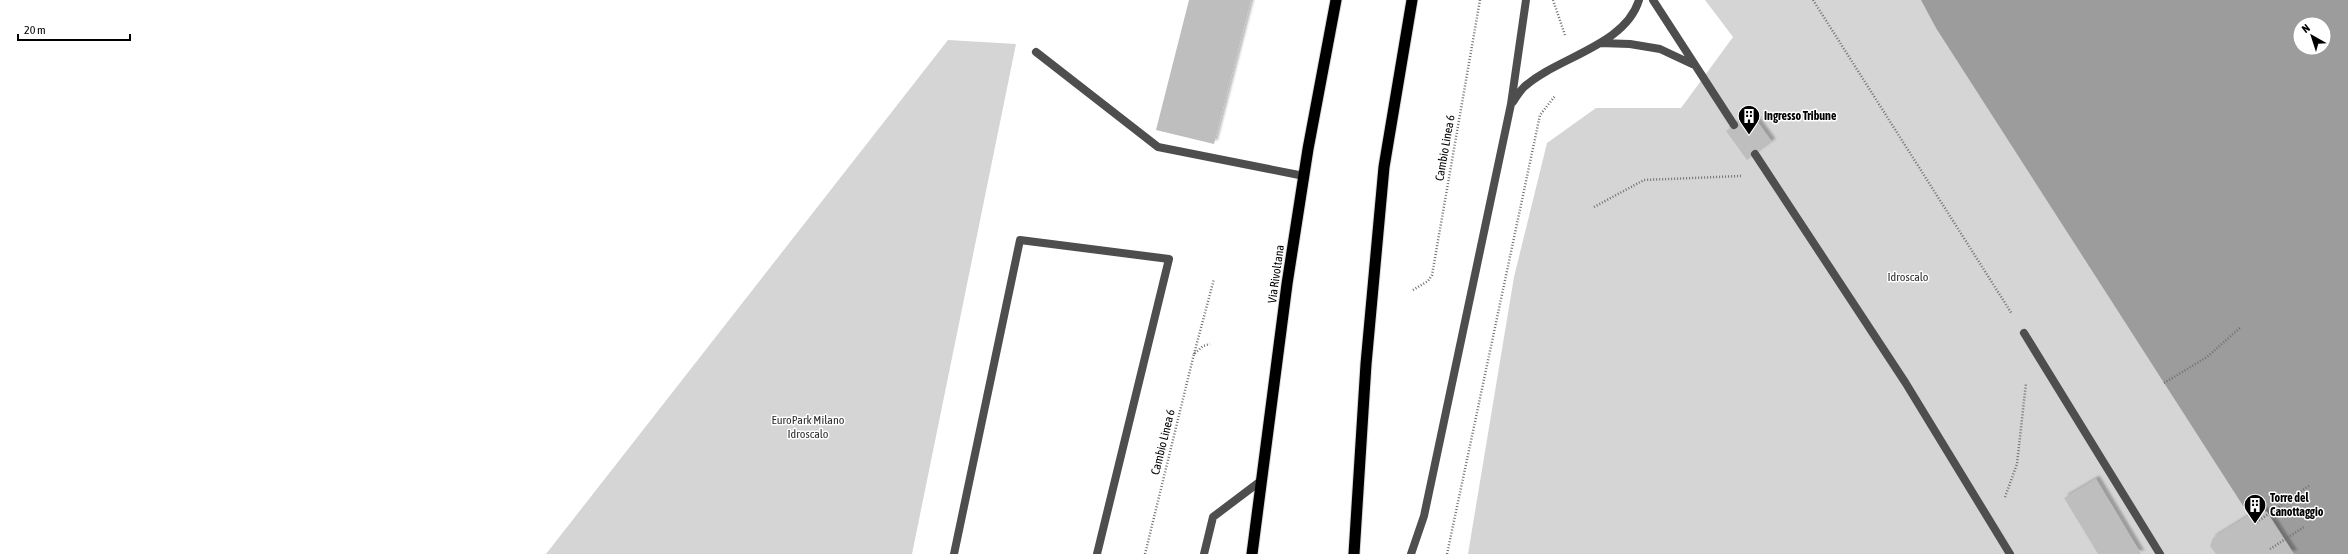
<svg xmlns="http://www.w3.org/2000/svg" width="2348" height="554" viewBox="0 0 2348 554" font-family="'Asap Condensed',sans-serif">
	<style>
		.green { fill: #d5d5d5; fill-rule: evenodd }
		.water { fill: #9c9c9c; fill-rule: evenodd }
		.building { fill: #bebebe; filter: url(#shadow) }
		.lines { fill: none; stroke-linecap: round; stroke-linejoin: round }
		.trunk-casing { stroke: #dbdbdb; stroke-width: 13 }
		.path { stroke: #707070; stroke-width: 2.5; stroke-dasharray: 1 2; stroke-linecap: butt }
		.service { stroke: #4e4e4e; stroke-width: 8 }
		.pedestrian { stroke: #4e4e4e; stroke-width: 8 }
		.trunk { stroke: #000; stroke-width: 11 }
		.labels { text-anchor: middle; stroke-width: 3; stroke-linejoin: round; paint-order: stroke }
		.poi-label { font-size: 12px; font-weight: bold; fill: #000; stroke: #fff; text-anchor: start }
		.street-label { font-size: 12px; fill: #000; stroke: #fff }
		.park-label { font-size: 12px; fill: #2c2c2c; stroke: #fff }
	</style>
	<defs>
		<filter id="shadow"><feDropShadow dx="3.5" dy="-3.5" stdDeviation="1" flood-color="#0004"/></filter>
	</defs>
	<rect width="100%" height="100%" fill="#fff"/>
	<!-- green -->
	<path class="green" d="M1705,0H2348V554H1468L1514,277L1547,143L1596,108H1681L1733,37ZM2300,24H2324V48H2300Z
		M948,40L1016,44L912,554H546Z"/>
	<!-- water -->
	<path class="water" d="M1921,0H2348V554H2274L1936,28ZM2300,24H2324V48H2300Z"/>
	<!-- building -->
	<path class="building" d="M1189,0H1251L1214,144L1156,130Z
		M1751,113L1772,142L1747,160L1726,131Z
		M2096,479L2141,554H2098L2064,498Z
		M2259,509L2267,512L2294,554H2216L2210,546L2213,538Z"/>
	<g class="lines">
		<!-- trunk casing -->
		<g class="trunk-casing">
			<path id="trunk" d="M1252,554L1287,284L1308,149L1336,0
				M1354,554L1366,364L1384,167L1412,0"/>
		</g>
		<!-- path -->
		<path class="path" d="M1553,0L1565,35
			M1813,0L2012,314
			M1594,207L1644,180L1741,176
			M1413,290L1428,281L1432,275L1480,0
			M1194,354L1214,279
			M2164,383L2207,357L2241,327
			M2005,497L2017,464L2026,383
			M2254,524L2310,485
			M2270,549L2304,527
			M1145,554L1194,354L1203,346L1210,344
			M1447,554L1540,115L1555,96"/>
		<!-- service -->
		<path class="service" d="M1653,0L1734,125
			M1600,43L1630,44L1660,49L1692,64
			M1036,52L1158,147L1304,176
			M1513,102C1516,97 1520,91 1524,87C1557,57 1625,46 1639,0
			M1755,154L1905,382L2010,554
			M954,554L1020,240L1169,259L1097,554
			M1204,554L1213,517L1262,480
			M1411,554L1424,516L1511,104L1526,0"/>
		<!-- pedestrian -->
		<path class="pedestrian" d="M2024,333L2160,554"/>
		<!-- trunk -->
		<use href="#trunk" class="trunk"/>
	</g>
	<!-- icons -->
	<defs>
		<g id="building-pin" transform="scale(1.15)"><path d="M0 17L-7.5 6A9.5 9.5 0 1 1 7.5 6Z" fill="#000" stroke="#fff"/><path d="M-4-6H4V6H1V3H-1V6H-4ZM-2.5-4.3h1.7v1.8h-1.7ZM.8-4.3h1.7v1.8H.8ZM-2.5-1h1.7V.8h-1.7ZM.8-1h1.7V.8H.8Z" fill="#fff"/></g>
	</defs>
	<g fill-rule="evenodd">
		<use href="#building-pin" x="1749" y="116"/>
		<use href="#building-pin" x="2255" y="505"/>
	</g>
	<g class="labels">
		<!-- poi labels -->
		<g class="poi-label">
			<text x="1764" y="120">Ingresso Tribune</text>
			<text x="2270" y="502">Torre del<tspan x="2270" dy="14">Canottaggio</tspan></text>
		</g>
		<!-- street labels -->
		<g class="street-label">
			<text transform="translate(1445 148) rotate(-80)" y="4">Cambio Linea 6</text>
			<text transform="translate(1276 274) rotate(-82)" y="4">Via Rivoltana</text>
			<text transform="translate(1163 442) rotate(-76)" y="4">Cambio Linea 6</text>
		</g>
		<!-- park labels -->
		<g class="park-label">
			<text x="1908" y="281">Idroscalo</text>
			<text x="808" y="424">EuroPark Milano<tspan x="808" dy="14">Idroscalo</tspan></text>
		</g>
	</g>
	<!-- north arrow -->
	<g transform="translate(2312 36) rotate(321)"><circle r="19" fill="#ffffff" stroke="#999999"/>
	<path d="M0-3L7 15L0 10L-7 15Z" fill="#000000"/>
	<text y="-6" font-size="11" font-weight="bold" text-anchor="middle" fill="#000000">N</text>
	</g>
	<!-- scale -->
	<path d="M18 34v6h112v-6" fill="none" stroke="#000000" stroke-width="2"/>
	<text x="24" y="34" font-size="12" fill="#000000" stroke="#ffffff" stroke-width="3" paint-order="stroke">20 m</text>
</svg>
